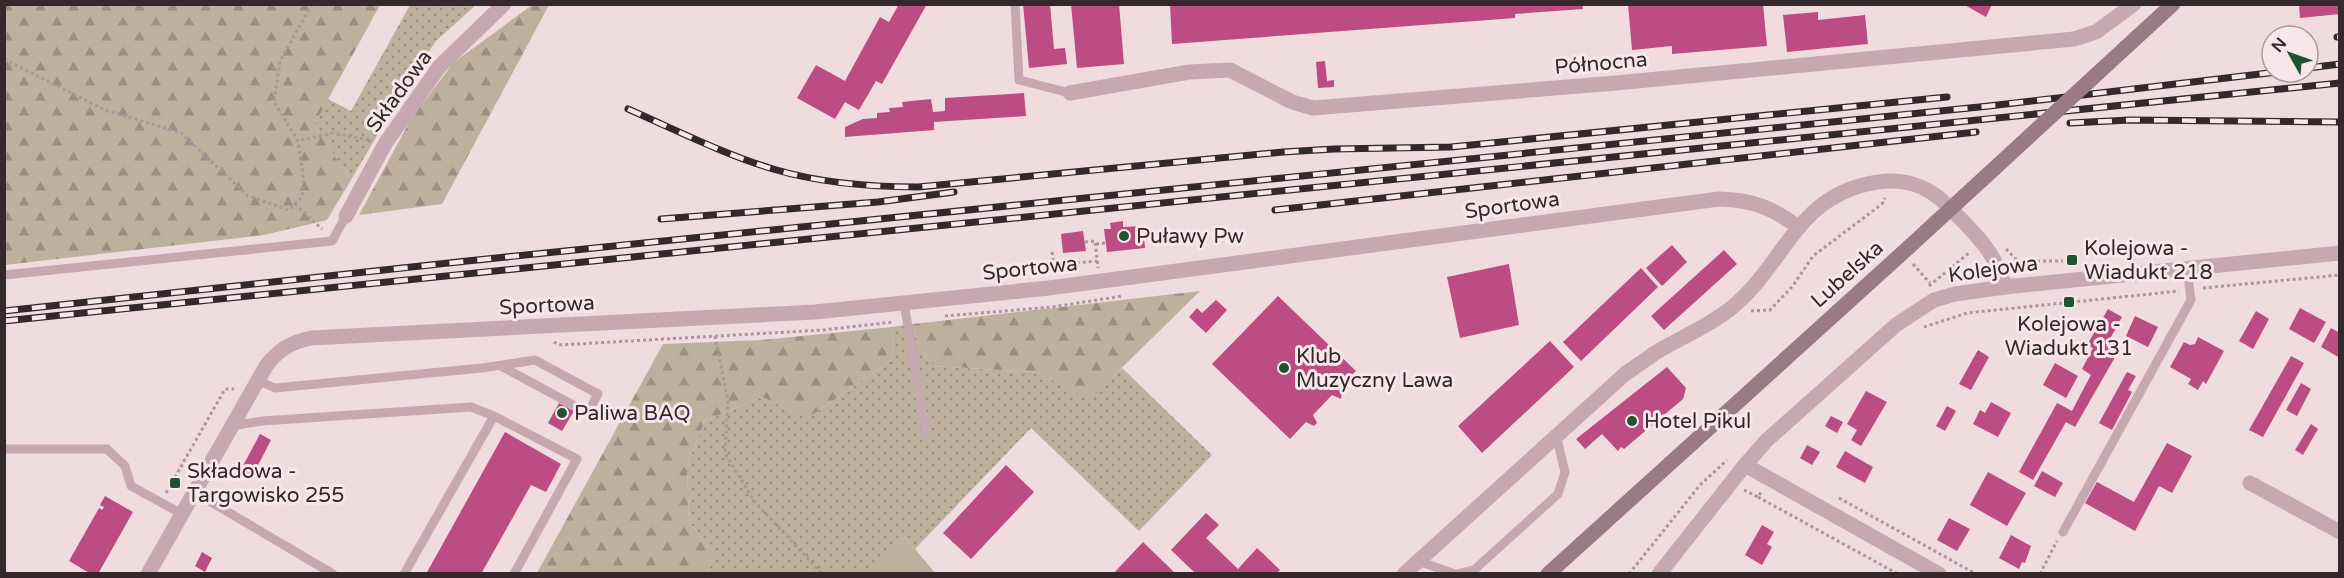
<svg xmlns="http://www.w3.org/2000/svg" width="2344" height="578" viewBox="0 0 2344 578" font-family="'Varela Round',sans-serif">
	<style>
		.grass { fill: url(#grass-dots) }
		.forest { fill: url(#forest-firs) }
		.park { fill: #bdb09d }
		.building { fill: #bc4d83 }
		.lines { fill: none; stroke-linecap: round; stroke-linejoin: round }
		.path { stroke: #b2939c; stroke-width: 3; stroke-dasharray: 3 3; stroke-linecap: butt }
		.service { stroke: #c7a8b1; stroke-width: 9 }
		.minor { stroke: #c7a8b1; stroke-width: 15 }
		.secondary { stroke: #9a7a86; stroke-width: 15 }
		.rail-casing { stroke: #34282d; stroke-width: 7 }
		.rail { stroke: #f8e7ea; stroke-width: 4.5; stroke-dasharray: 14; stroke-linecap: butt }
		.secondary-bridge { stroke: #9a7a86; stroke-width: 15 }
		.poi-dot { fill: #215231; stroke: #f8e7ea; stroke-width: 2 }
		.labels { text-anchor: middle; stroke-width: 6; stroke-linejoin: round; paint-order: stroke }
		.street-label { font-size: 21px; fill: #34282d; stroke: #f8e7ea }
		.poi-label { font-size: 21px; fill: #34282d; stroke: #f8e7ea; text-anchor: start }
	</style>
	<defs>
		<pattern id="grass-dots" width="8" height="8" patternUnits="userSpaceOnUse" patternTransform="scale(1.5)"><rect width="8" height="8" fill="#bdb09d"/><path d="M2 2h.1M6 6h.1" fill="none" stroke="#9a8f80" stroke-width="1.8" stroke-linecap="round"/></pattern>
		<pattern id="forest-firs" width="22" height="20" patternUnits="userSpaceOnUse" patternTransform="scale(1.5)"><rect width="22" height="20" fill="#bdb09d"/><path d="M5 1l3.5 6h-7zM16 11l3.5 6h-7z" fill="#9a8f80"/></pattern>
	</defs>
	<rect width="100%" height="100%" fill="#f0dbdf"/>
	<!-- grass -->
	<path class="grass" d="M410,5H476L436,41L412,76L351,180L314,125L328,99L351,111Z
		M913,324L919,347L934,366L1037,372L1089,399L1122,368L1212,455L1139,531L1031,428L915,549L905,537L865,574L705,573L717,557L689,522L687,465L705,421L762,397L808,418L893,359L892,327Z"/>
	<!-- forest -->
	<path class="forest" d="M4,5H380L314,125L351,180L327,220L264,235L5,265Z
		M532,5H549L442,204L359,215L411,119L453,63Z
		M1200,291L1089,400L1037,372L934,366L919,347L913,324Z
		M892,327L893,359L808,418L762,397L705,421L687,465L689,522L717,557L705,573H537L663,344L762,340Z"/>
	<!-- park -->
	<path class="park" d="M905,537L935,573H865Z"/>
	<!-- building -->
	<path class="building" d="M899,4H927L882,84L876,81L859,110L845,102L835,119L797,98L816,65L845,81L880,17L889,22Z
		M1023,4H1050L1054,49L1065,48L1067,64L1029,68Z
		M1071,4H1119L1124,64L1077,68Z
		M1170,4H1582L1583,9L1515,14V18L1172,44Z
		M1628,4H1763L1767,46L1672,54V46L1632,50Z
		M1963,4H1992L1986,17Z
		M2299,4H2340V14L2300,18Z
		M1818,12V20L1865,15L1868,44L1787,52L1783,15Z
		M1325,61L1327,81L1334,80V87L1318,88L1316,62Z
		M1024,93L1026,116L934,122V130L845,137V127L863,119L877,118V113L890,112L889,108L903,107L902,102L931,99L933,112L945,111V98Z
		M1123,221V227L1143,226L1145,248L1107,252L1104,229H1111L1110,223Z
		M1083,231L1086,251L1063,253L1061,234Z
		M1672,245L1687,262L1662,286L1646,268Z
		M1724,250L1737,264L1664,330L1651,316Z
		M1509,264L1519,325L1460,338L1447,277Z
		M1641,268L1658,287L1581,361L1563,342Z
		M1278,296L1356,371L1339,388L1342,391L1341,399L1332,395L1313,415L1317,423L1314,426L1306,422L1290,439L1212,364Z
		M1216,300L1227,310L1206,333L1189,317L1197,308L1202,313Z
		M2300,308L2326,322L2314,343L2289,329Z
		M2108,309L2122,317L2106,346L2118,352L2075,427L2066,422L2033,480L2019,472L2057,403L2072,411L2085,386L2091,375L2082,369L2093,348L2087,345Z
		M2256,311L2269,319L2253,349L2239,341Z
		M2135,316L2158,327L2148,347L2126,336Z
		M2331,328L2340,333V358L2321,347Z
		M2198,337L2224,351L2206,384L2203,381L2198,390L2188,384L2191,379L2170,367L2184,342L2190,345L2195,344Z
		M1550,341L1574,367L1482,453L1458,426Z
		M1978,350L1989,357L1971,390L1959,384Z
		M2291,356L2304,363L2263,437L2249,430Z
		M2055,363L2078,376L2066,398L2043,385Z
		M1667,367L1686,388L1683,399L1624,449L1621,447L1618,451L1602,434L1585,449L1576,439Z
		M2127,372L2136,376L2128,390L2132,392L2112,430L2099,423Z
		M2301,383L2311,389L2297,416L2286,410Z
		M1866,391L1887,402L1861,446L1851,440L1857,430L1847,424Z
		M1991,402L2011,413L1998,437L1973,424L1980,410L1985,413Z
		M559,403L574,411L562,431L548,423Z
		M1947,406L1956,411L1945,431L1936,426Z
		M1831,416L1843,422L1837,433L1825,426Z
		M2311,424L2318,429L2303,455L2295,450Z
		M505,432L561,464L546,492L531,485L481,574H426Z
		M260,434L271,440L250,481L238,475Z
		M2167,443L2192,456L2172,493L2159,486L2135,531L2085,503L2097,482L2134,502Z
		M1807,445L1820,452L1812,465L1800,458Z
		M1845,451L1873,467L1865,483L1836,467Z
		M1006,465L1034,492L971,559L943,533Z
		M2042,471L2063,483L2055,497L2034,486Z
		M1988,472L2026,493L2007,526L1970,505Z
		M105,496L133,512L98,574H91L69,561L99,508L102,510L104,507L100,505Z
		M1206,513L1219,525L1206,538L1238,569L1257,548L1280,570L1276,574H1196L1171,550Z
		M1949,518L1970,529L1957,551L1937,540Z
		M1762,525L1774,532L1767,544L1772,547L1762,565L1745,555Z
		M2011,535L2031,546L2025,563L2022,562L2019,569L1999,558Z
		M1143,542L1176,574H1113Z
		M202,552L212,558L205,572L195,566Z"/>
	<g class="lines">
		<!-- path -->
		<path class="path" d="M312,4L280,61L274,102L298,141L333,133L369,140
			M4,59L105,110L181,133L248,196L289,210L302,197L304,182L298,141
			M295,204L322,229
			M1085,242L1095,241L1098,268
			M1096,244L1106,243
			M2006,249L2018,261H2063
			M1052,252L1054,265L1097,261
			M1913,264L1930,283
			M1929,286L1970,252
			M2203,288L2340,275
			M1751,311L1770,310L1792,287L1813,256L1882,204L1885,198
			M945,316L1052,307L1123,296
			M1924,327L1967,313L2179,291
			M715,336L728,401L725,453L754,501L822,574
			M554,342L559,345L823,330L894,322
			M1744,490L1758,497L1761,492
			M166,493L225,389H234
			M1758,497L1898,574
			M1839,498L1976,574
			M1629,574L1700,485L1727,460
			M2040,574L2057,541"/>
		<!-- service -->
		<path class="service" d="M1015,4L1019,80L1070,93
			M4,275L332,241L346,216
			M904,303L926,434
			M257,380L275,388L482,368L535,360L598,394L588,413L501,366
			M231,426L262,421L471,407L494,416L577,459L514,574
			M4,449H107L125,466L131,486L182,514
			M194,492L333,574
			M2063,532L2191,300L2187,268
			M1418,561L1455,574
			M404,574L494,416
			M1457,574L1474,570L1558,494L1565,472L1556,435"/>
		<!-- minor -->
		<path class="minor" d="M1070,93L1189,72L1230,70L1292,102L1313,108L1616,83L2074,39L2096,32L2134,4
			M346,216L385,144L439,67L504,4
			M1745,465L1939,574
			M2250,483L2340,532
			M148,574L266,366C278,350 291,342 311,338L815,312L1049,288L1719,199C1753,200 1771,207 1798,227
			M1404,574L1625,374C1635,367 1645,360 1655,353C1680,338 1707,327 1730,309C1786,265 1795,194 1878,182C1906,178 1928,186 1948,206C1974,233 1994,249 2005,287
			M1659,574L1745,465L1766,441L1896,325L1934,300L1955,294L2005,287L2340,253"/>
		<!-- secondary -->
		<path class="secondary" d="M1548,574L1909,247"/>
		<!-- rail casing -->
		<g class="rail-casing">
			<path id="rail" d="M2337,37H2340
				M2308,68L2340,64
				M628,109C676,130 723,154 773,169C820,183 869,187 918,187L1283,152L1334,149L1451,147L1947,97
				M2070,123L2130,120L2340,122
				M1275,210L1976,132
				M661,219L878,202L954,192
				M4,311L467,261L1989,106L2277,72
				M4,321L2340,83"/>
		</g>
		<!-- rail -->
		<use href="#rail" class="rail"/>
		<!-- secondary-bridge -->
		<path class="secondary-bridge" d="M1909,247L2173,4"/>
	</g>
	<!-- markers -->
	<g class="poi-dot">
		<circle cx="1124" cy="236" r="6"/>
		<rect x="2066" y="254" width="12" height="12" rx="3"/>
		<rect x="2063" y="296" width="12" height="12" rx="3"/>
		<circle cx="1284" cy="368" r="6"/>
		<circle cx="562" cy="413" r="6"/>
		<circle cx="1632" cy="421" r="6"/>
		<rect x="169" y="477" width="12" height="12" rx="3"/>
	</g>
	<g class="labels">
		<!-- street labels -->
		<g class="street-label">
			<text transform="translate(1601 63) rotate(-5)" y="7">Północna</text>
			<text transform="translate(399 91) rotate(-54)" y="7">Składowa</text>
			<text transform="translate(1512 205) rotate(-8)" y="7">Sportowa</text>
			<text transform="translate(1030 268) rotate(-6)" y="7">Sportowa</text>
			<text transform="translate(1993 269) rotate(-8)" y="7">Kolejowa</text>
			<text transform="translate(1847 274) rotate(-42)" y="7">Lubelska</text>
			<text transform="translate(547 305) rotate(-3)" y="7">Sportowa</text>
		</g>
		<!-- poi labels -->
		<g class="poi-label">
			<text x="1136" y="243">Puławy Pw</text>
			<text x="2084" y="255">Kolejowa -<tspan x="2084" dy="24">Wiadukt 218</tspan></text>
			<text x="2069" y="331" text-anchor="middle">Kolejowa -<tspan x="2069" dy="24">Wiadukt 131</tspan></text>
			<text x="1296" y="363">Klub<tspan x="1296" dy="24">Muzyczny Lawa</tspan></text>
			<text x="574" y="420">Paliwa BAQ</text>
			<text x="1644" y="428">Hotel Pikul</text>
			<text x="187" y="478">Składowa -<tspan x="187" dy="24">Targowisko 255</tspan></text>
		</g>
	</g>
	<!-- border -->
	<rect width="2344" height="578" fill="none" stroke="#34282d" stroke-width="12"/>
	<!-- north arrow -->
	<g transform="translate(2290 54) rotate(310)"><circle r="28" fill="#f8e7ea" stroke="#aa9b9e" stroke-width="1.5"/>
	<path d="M0-4.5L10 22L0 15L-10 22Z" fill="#215231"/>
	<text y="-9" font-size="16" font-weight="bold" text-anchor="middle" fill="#34282d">N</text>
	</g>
</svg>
